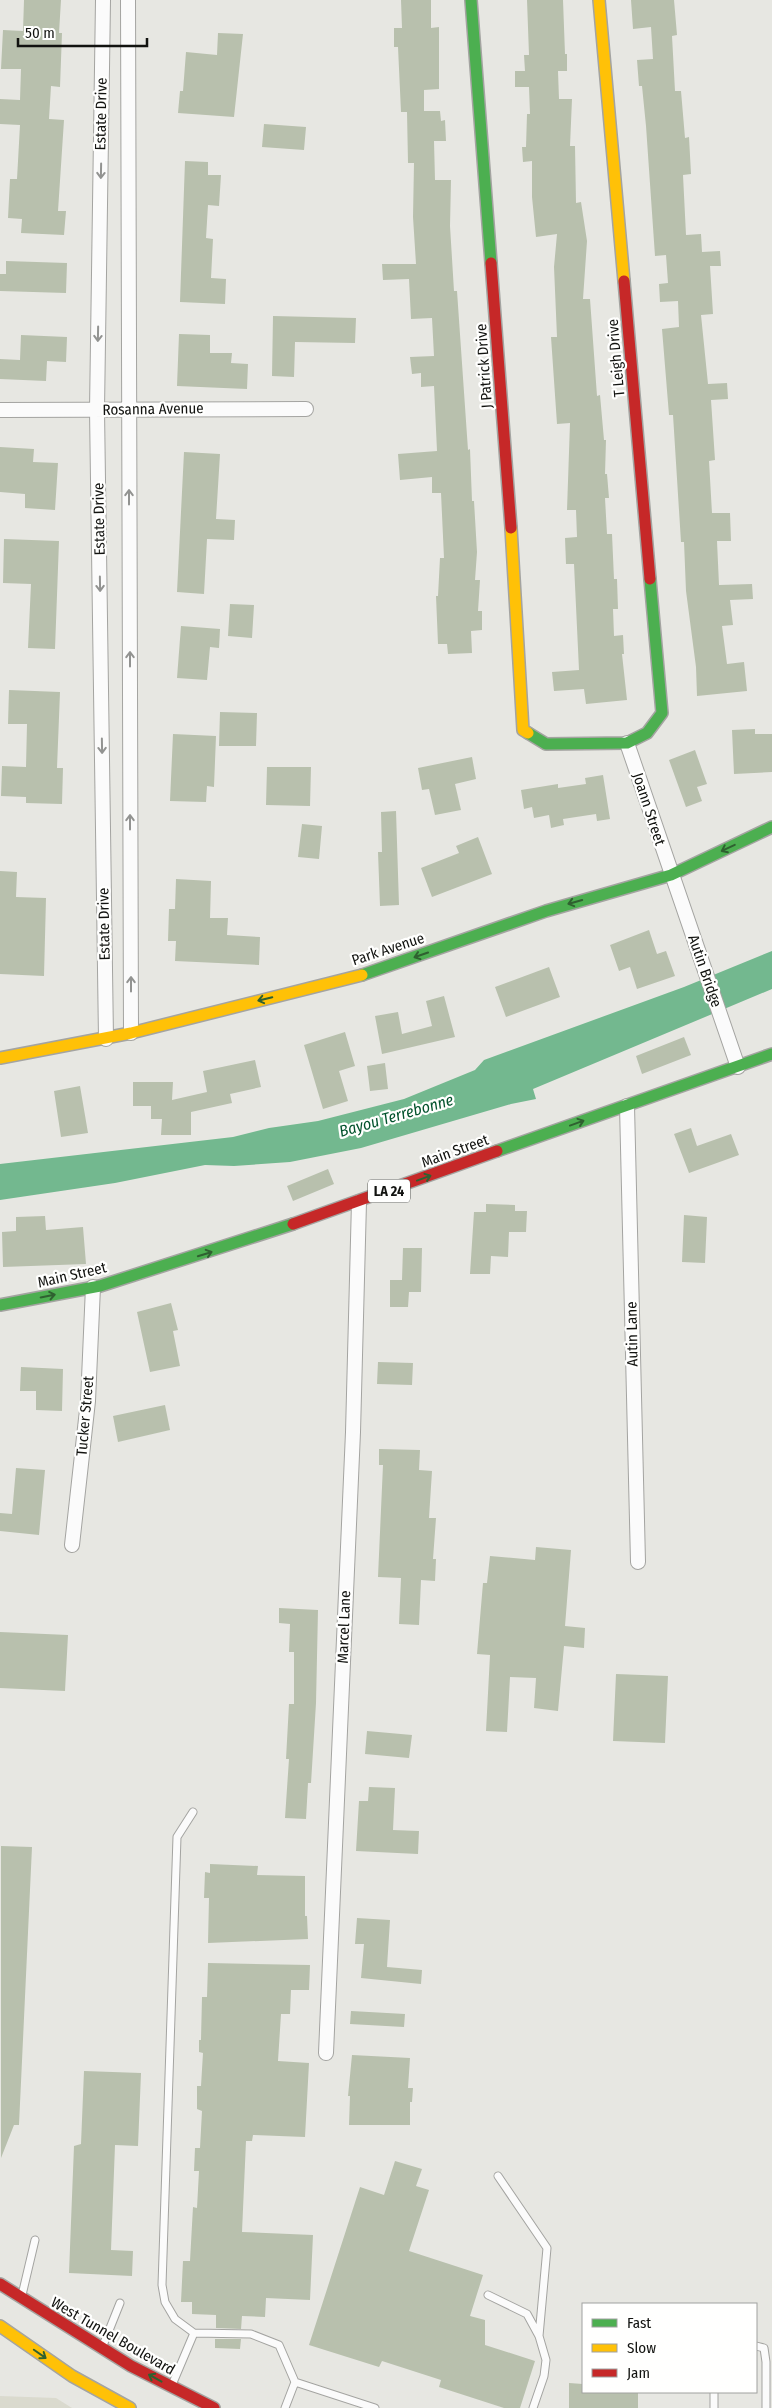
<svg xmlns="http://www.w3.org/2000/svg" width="772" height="2408" viewBox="0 0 772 2408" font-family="'Fira Sans Condensed',sans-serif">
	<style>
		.built { fill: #dadace }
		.water { fill: #73b88f }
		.building { fill: #b8c0ad }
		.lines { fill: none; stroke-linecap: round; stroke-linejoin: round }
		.lane-casing { stroke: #a4a4a1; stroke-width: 9 }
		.street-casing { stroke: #a4a4a1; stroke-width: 16 }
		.fast-casing { stroke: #a4a4a1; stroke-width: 14 }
		.slow-casing { stroke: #a4a4a1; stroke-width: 14 }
		.jam-casing { stroke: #a4a4a1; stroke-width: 14 }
		.lane { stroke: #fbfbfb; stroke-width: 7 }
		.street { stroke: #fbfbfb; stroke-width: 14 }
		.fast { stroke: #4caf50; stroke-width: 11 }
		.slow { stroke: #ffc107; stroke-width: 11 }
		.jam { stroke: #c62828; stroke-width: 11 }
		.oneway { stroke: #929391 }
		.oneway2 { stroke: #2f6130 }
		.labels { text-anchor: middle; stroke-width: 4.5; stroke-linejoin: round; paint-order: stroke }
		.shield { fill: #fffffe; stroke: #595a57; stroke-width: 1 }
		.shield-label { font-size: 14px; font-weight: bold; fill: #121310 }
		.street-label { font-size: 15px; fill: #121310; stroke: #fffffe }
		.water-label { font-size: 16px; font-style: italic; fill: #03532d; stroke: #fffffe }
	</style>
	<rect width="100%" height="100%" fill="#e7e7e2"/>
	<!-- built -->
	<path class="built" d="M0,2396L56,2398L72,2408H0Z"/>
	<!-- water -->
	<path class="water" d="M772,951V989L533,1089L536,1099L511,1104L361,1148L290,1162L234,1166L205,1165L115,1183L0,1200V1164L233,1137L269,1128L318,1121L404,1099L475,1070L484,1060L684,987Z"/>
	<!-- building -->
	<path class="building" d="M24,0H61L59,33H62L60,87L51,86L49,119L64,120L58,211H66L64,235L21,233L22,219L8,218L10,179H17L20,125L0,124V99L20,100L21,69H1L3,30L23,31Z
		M401,0H431V28L439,27V89L424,90V111H440L441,121L445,120L446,141H434L435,180H451L450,226L454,291H457L468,450L470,449L472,501H474L477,552L475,580H480L478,611H482V630L471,631L472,653L448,654L447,644H438L436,596H438L440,558H444L441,493H432V477L400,480L398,454L437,451L434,386L421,387V373L412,374L410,357L434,356L432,318L411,319L409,279L383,280L382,264H416L413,217L414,163H408L407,112H401L398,47H394V28H402Z
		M527,0H563L565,54H567V71H558L559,99H572L570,146H575L576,203L581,202L587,241L583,299H590L597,396L600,395L604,440H606L605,474H607L609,498H605L607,534H612L614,579H617L618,609H613L614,636L623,635L624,654H622L627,700L586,704L584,689L554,691L552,672L579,670L574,564H566L565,538L577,537L576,510H567L570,423L557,424L551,337H557L554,267L557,234L536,237L532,197V161L523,162L522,147H526L527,114H530L529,87H515V71H525L524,55H529Z
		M631,0H674L677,35L672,36L675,91H681L685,138L689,137L691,174L683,175L686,235L701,234L702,252L720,251L721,266H710L713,314L701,315L708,384L727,383L728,399L711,400L715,460L709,461L712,513H730L731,541H717L719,585L752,584L753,599L730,600L733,625L722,626L727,664L744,662L747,691L697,696L696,667L686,591L684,542H681L673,415H669L662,329L679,327L678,301L660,302L659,284L668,283L666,255L655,256L646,126L642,86H639L637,60L653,59L651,27L633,29Z
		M218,33L243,34L234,117L178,113L180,91H183L186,52L217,55Z
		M264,124L306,127L304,150L262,147Z
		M185,161L208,162V175H221L219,206L208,205L206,238L213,239L211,278L226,279L225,304L180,302Z
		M6,261L67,263L66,293L0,291V274H6Z
		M273,316L356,318L355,343L295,342L294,377L272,376Z
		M179,334L210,335V353H232L231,363L248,364L247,389L177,386Z
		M21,335L67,337L66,362L47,361L46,381L0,379V359L20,360Z
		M0,447L34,449L33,462L58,463L55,510L25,508V494L0,492Z
		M184,452L220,454L216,519L235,520L234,540L207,539L204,594L177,592Z
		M4,539L59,541L55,649L28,648L31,584L3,583Z
		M230,604L254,605L252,638L228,636Z
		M181,626L220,629L219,648L210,647L207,680L177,678Z
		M9,690L60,692L57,768H63L62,804L26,803V797L1,796L2,766L26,767L27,724H8Z
		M220,712L257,713L256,746H219Z
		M755,729V734H772V772L734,774L732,730Z
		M173,734L216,736L214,787L207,786L206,802L170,801Z
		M695,750L707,784L697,787L702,801L686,807L669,760Z
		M472,757L476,779L455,784L461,810L435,815L429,789L422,790L418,768Z
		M267,767H311L310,806L266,805Z
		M603,775L610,819L597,821L596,814L563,819L564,825L551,828L549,815L534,818L532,807L524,809L521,790L558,784V788L586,784L585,778Z
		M396,811L399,905L380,906L378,852H382L381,812Z
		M302,824L322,826L319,859L298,857Z
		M478,837L492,874L432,897L421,868L459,853L456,846Z
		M0,871L17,872L16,897L46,898L44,976L0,974Z
		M176,879L211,881L210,918H228L227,935L260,937L259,965L175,961L176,941H168L169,909H175Z
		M649,930L657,954L666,951L675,976L637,989L630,967L619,971L610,945Z
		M549,967L560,997L506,1017L495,987Z
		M444,996L455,1037L382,1054L375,1016L398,1012L402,1034L432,1026L426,1001Z
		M345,1032L355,1066L339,1071L348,1101L323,1109L304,1045Z
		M684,1037L691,1055L642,1074L636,1056Z
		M255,1060L261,1087L230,1094L232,1103L191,1112V1135H161L162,1119H151V1106H133V1082H173L172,1100L207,1092L203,1071Z
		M385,1063L388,1089L370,1091L367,1066Z
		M80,1086L88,1133L61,1137L54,1091Z
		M691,1128L697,1146L731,1134L739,1155L689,1173L674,1134Z
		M328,1169L334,1184L293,1201L287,1186Z
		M486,1204L515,1205V1211H527L526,1232H509L508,1257L491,1256L490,1274H470L474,1212H486Z
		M684,1215L707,1217L705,1263L682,1262Z
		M45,1216L46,1230L83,1227L86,1264L3,1267L2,1232L16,1231V1217Z
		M403,1248H422L421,1292H409L408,1307H390V1280H402Z
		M171,1303L178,1330L173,1331L180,1366L150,1372L137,1312Z
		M378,1362L413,1363L412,1385L377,1384Z
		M21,1367L63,1369L62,1411L36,1410V1391H20Z
		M165,1405L170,1430L118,1442L113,1416Z
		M379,1449L420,1450L419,1470L432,1471L429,1518H436L433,1559H436L435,1581L421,1580L419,1625L399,1624L401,1578L378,1577L383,1465H379Z
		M16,1468L45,1470L39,1535L0,1531V1513L12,1514Z
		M536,1547L571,1550L565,1626L585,1628L584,1648L564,1646L558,1711L534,1708L536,1678L510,1677L507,1732L486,1731L490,1655L477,1654L483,1583H487L490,1556L535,1560Z
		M279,1608L318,1610L316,1703L311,1783H308L306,1819L285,1818L289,1759H286L289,1704H294V1652H289L290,1624L279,1623Z
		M0,1632L68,1635L65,1691L0,1688Z
		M616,1674L668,1676L665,1743L613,1741Z
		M367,1731L412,1735L409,1758L365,1754Z
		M369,1787L395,1788L393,1830L419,1831L418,1854L356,1851L359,1801H368Z
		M1,1846L32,1847L19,2125H14L1,2158Z
		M210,1864L258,1866L257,1875L305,1876V1916H307L308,1939L208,1943L209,1898H204L205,1872L210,1873Z
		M357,1918L390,1920L387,1967L422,1970L421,1984L361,1978L364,1944H355Z
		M208,1963L310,1965L309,1990H291L290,2014H281L278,2061L309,2063L305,2137L253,2135L252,2141H246L242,2232L313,2235L310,2300L266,2298L265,2317L242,2316L241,2329L216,2328V2315L192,2314V2302H181L183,2261H190L193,2207L197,2208L199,2171H194L195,2148H200L202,2111L197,2109V2086H201L203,2053L199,2052V2040H201L202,1997H207Z
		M351,2011L405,2014L404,2027L350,2024Z
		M352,2055L410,2058L408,2088H413L412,2102H410V2125H349L350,2096H348Z
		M84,2071L141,2073L138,2146L115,2145L111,2250L133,2251L132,2276L69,2273L74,2146L81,2144Z
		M395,2161L422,2169L416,2186L429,2190L409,2251L483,2275L470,2316L485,2320V2345L535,2361L520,2408H504L439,2387L441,2380L382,2361L379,2367L309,2345L360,2187L384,2195Z
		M215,2339H241L240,2349L215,2348Z
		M569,2383L583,2384V2392H638V2408H569Z"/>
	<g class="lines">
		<!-- lane casing -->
		<g class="lane-casing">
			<path id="lane" d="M193,1812L177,1837L162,2285L165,2302L175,2319L194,2333L251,2334L279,2345L295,2382L375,2408
				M498,2176L547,2248L539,2336
				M22,2295L35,2240
				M488,2295L527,2314L539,2336L546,2360L544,2376L533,2408
				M756,2346L764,2348L766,2362V2408
				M102,2348L120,2303
				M172,2385L194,2333
				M714,2392V2408
				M285,2408L295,2382"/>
		</g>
		<!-- street casing -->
		<g class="street-casing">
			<path id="street" d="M103,0L97,410L106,1039
				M128,0L131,1033
				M0,410L306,409
				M627,743L738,1067
				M627,1106L638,1562
				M72,1545L88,1401L93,1287
				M326,2053L353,1432L359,1202"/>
		</g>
		<!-- fast casing -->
		<g class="fast-casing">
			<path id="fast" d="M471,0L491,263
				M528,733L546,744L627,743L647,733L662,713L650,579
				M362,975L546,911L671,875L772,827
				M497,1151L772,1054
				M0,1305L100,1286L293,1224"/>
		</g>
		<!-- slow casing -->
		<g class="slow-casing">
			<path id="slow" d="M599,0L624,281
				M511,528L523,730L528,733
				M0,1058L131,1033L362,975
				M0,2326L72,2376L130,2408"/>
		</g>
		<!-- jam casing -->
		<g class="jam-casing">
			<path id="jam" d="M491,263L511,528
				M624,281L650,579
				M293,1224L497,1151
				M0,2284L131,2366L214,2408"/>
		</g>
		<!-- lane -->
		<use href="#lane" class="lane"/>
		<!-- street -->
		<use href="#street" class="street"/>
		<!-- fast -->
		<use href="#fast" class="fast"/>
		<!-- slow -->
		<use href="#slow" class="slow"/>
		<!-- jam -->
		<use href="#jam" class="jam"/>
	</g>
	<!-- one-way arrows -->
	<defs><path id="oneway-shaft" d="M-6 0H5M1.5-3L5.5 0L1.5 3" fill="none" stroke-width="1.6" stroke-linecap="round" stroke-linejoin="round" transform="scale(1.25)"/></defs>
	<g class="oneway">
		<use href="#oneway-shaft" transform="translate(101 171) rotate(91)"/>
		<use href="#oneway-shaft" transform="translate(98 334) rotate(91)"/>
		<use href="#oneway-shaft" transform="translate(129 497) rotate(-90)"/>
		<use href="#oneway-shaft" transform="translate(100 584) rotate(89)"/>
		<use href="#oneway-shaft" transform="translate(130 659) rotate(-90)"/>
		<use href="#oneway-shaft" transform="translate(102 746) rotate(89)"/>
		<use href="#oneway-shaft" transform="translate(130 822) rotate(-90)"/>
		<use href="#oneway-shaft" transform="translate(131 984) rotate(-90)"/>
	</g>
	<g class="oneway2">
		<use href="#oneway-shaft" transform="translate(728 848) rotate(155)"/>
		<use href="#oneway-shaft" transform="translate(575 902) rotate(164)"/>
		<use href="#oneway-shaft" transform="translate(421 955) rotate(161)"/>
		<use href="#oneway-shaft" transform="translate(265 999) rotate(166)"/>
		<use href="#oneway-shaft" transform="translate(577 1123) rotate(-20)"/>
		<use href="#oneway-shaft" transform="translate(424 1178) rotate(-20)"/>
		<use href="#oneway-shaft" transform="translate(205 1254) rotate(-17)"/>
		<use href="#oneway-shaft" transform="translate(48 1296) rotate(-11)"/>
		<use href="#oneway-shaft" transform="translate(40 2354) rotate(35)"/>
		<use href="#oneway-shaft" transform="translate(155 2378) rotate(-151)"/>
	</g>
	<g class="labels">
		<!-- shield labels -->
		<rect class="shield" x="368" y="1179.5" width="42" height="23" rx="4"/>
		<g class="shield-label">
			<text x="389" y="1196">LA 24</text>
		</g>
		<!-- street labels -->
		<g class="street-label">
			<text transform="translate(101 114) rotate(-89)" y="5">Estate Drive</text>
			<text transform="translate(616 358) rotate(-95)" y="5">T Leigh Drive</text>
			<text transform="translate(484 366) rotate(-94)" y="5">J Patrick Drive</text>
			<text transform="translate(153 409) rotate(-1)" y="5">Rosanna Avenue</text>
			<text transform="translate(99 519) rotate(-91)" y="5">Estate Drive</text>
			<text transform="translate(649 809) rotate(72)" y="5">Joann Street</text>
			<text transform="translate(104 924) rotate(-91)" y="5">Estate Drive</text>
			<text transform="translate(388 949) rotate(-18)" y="5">Park Avenue</text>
			<text transform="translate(705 971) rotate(71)" y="5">Autin Bridge</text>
			<text transform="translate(455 1151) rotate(-20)" y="5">Main Street</text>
			<text transform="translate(72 1275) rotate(-13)" y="5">Main Street</text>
			<text transform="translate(632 1334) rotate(-91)" y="5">Autin Lane</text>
			<text transform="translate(85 1416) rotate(-85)" y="5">Tucker Street</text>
			<text transform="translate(344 1627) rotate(-88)" y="5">Marcel Lane</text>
			<text transform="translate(113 2336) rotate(30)" y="5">West Tunnel Boulevard</text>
		</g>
		<!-- water labels -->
		<g class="water-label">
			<text transform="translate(396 1115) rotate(-16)" y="6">Bayou Terrebonne</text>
		</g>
	</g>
	<!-- legend -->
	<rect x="582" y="2303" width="175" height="90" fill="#fffffe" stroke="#a0a19f"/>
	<rect x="592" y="2319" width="25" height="8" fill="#4caf50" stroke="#a0a19f"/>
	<text x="627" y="2328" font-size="15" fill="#121310">Fast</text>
	<rect x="592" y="2344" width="25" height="8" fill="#ffc107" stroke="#a0a19f"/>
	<text x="627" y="2353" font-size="15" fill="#121310">Slow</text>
	<rect x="592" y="2369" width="25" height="8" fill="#c62828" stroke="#a0a19f"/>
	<text x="627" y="2378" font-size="15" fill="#121310">Jam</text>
	<!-- scale -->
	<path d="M18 38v8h129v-8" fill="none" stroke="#121310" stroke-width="2.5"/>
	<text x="25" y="38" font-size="15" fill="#121310" stroke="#fffffe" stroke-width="4" paint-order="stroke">50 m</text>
</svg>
